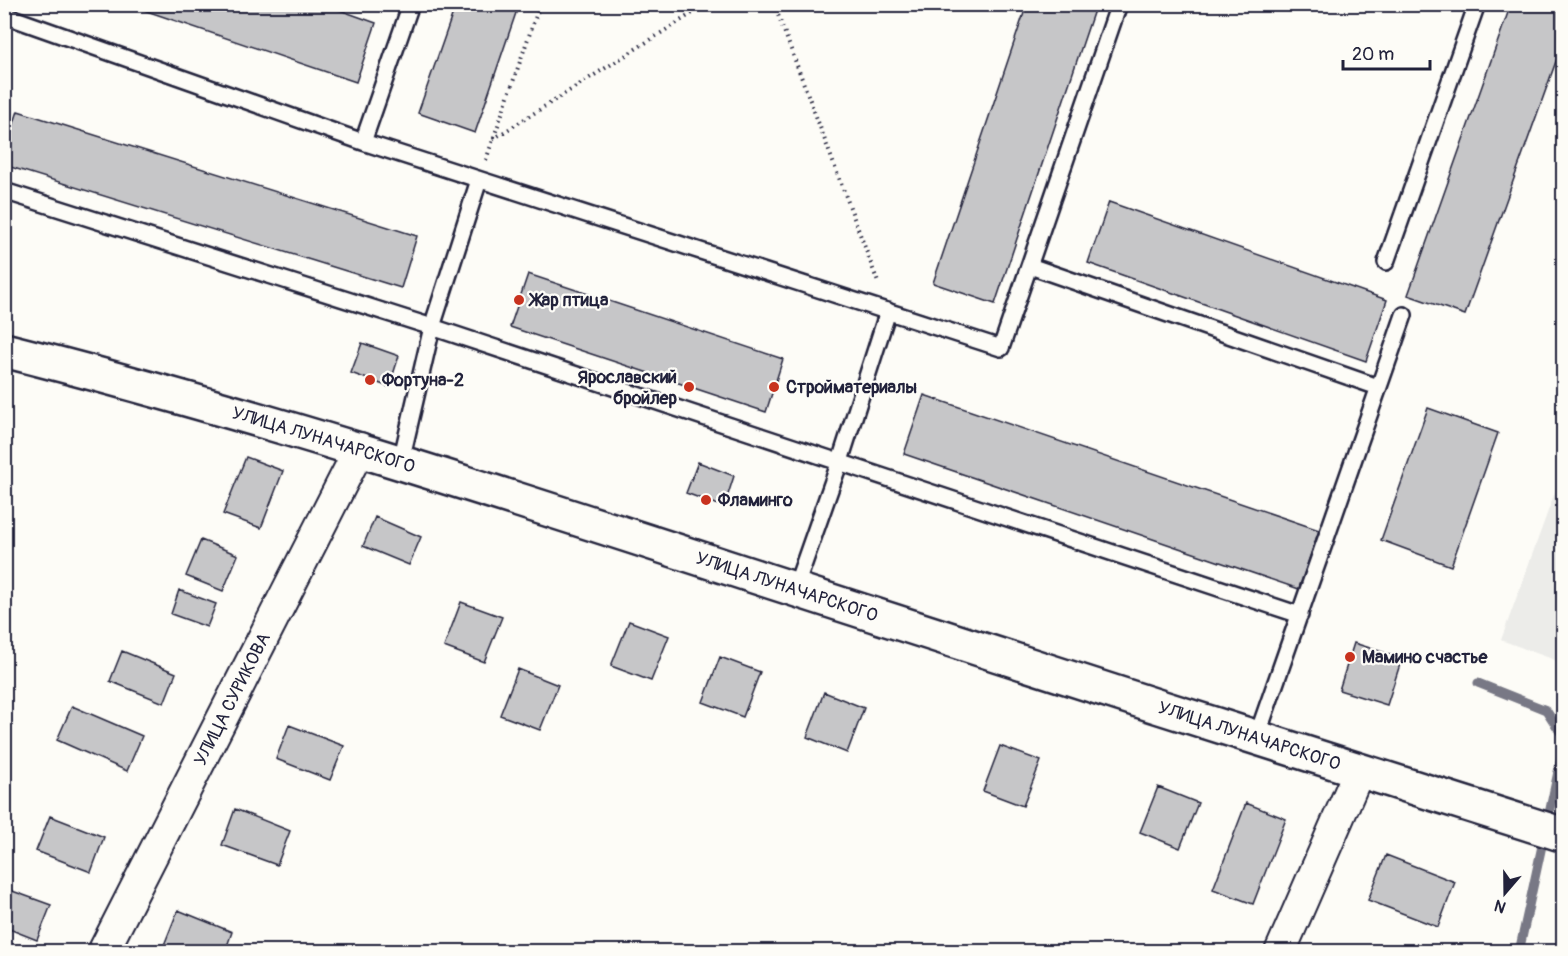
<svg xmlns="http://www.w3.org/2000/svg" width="1568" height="956" viewBox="0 0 1568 956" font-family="Pangolin,sans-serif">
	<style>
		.built { fill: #ecece9 }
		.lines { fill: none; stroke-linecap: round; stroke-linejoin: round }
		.stream { stroke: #787885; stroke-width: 9 }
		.building { fill: #c6c6c8; stroke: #22223b; stroke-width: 1.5 }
		.lane-casing { stroke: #22223b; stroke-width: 20 }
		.street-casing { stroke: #22223b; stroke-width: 34 }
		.secondary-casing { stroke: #22223b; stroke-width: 38 }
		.path { stroke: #22223b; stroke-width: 4; stroke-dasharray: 1.5 4.5; stroke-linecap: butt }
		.lane { stroke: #fdfcf7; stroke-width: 15 }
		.street { stroke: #fdfcf7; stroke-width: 30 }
		.secondary { stroke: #fdfcf7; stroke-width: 33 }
		.poi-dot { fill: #c8321e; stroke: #fdfcf7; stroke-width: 2 }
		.labels { text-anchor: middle; stroke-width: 4.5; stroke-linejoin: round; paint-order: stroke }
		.poi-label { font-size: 18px; font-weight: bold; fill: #22223b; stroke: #fdfcf7; text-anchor: start }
		.street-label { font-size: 18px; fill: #22223b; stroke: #fdfcf7 }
	</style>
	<rect width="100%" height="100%" fill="#fdfcf7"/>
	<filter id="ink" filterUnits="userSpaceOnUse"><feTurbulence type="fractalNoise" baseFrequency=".0167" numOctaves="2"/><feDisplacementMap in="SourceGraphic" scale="12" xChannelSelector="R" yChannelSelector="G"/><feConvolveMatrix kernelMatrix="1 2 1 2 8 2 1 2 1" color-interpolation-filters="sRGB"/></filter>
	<g filter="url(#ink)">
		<!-- built -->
		<path class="built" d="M1563,470V663L1501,640Z"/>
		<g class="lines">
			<!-- stream -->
			<path class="stream" d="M1478,683L1546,710L1564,738
				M1519,952L1564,744"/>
		</g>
		<!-- building -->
		<path class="building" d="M126,4H323L376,23L356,82Z
			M456,4H519L475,133L418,113Z
			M1027,4H1096L995,304L933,283Z
			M1511,4H1541L1564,12V39L1465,315L1408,295Z
			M18,111L417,236L401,288L4,165V153Z
			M1109,202L1387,300L1366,361L1088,263Z
			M528,274L783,359L766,412L510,327Z
			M362,343L399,356L389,387L351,373Z
			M924,395L1319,530L1299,589L904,454Z
			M1428,408L1498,433L1451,566L1381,540Z
			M246,457L283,471L261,528L223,514Z
			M698,462L734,476L724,507L686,493Z
			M375,517L421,537L409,565L363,546Z
			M201,540L238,555L223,591L186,576Z
			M179,590L216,604L207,627L171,614Z
			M461,602L502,617L484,662L444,647Z
			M629,621L669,636L651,681L611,666Z
			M1354,643L1402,658L1387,705L1339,690Z
			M122,651L176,673L164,703L110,681Z
			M720,657L760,672L743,717L703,702Z
			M518,669L558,685L540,730L500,715Z
			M824,692L864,708L847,753L807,737Z
			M72,706L142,736L127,771L57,740Z
			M289,725L344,746L330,780L276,759Z
			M1000,746L1041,761L1023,806L983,791Z
			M1158,787L1198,803L1180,848L1140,832Z
			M1246,803L1286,819L1253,904L1213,889Z
			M235,809L290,831L277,865L222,845Z
			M50,816L104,837L91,872L36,851Z
			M1386,855L1455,882L1438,927L1368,900Z
			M4,888L51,905L37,940L4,927Z
			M178,910L232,932L225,952H181L164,945Z
			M1564,927V952H1560L1555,950Z"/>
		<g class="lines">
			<!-- lane casing -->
			<g class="lane-casing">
				<path id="lane" d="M411,4L363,142L1001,348L1119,4
					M4,15L363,142
					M4,191L432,327L1300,615
					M1386,262L1477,4
					M1030,266L1378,387
					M401,461L432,327L479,180
					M795,589L840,461L888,311
					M1256,739L1404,315"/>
			</g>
			<!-- street casing -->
			<g class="street-casing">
				<g id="street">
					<path id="s1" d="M103,952L360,448"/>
					<path d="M1280,952L1359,771"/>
				</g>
			</g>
			<!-- secondary casing -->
			<g class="secondary-casing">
				<g id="secondary">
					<path id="s2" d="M4,350C262,415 514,498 766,580C1032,666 1297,752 1564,835"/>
				</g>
			</g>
			<!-- path -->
			<path class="path" d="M774,4L879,285
				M493,139L707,4
				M486,160L540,4"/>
			<!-- lane -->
			<use href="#lane" class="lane"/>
			<!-- street -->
			<use href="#street" class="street"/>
			<!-- secondary -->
			<use href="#secondary" class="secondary"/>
		</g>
	</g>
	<!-- markers -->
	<g class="poi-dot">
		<circle cx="519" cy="300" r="6"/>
		<circle cx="370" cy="380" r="6"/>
		<circle cx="689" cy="387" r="6"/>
		<circle cx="774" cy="387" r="6"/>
		<circle cx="706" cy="500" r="6"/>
		<circle cx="1350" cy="657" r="6"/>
	</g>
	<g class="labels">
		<!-- poi labels -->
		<g class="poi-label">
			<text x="531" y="306">Жар птица</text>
			<text x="677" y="383" text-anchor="end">Ярославский<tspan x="677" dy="21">бройлер</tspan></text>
			<text x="382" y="386">Фортуна-2</text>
			<text x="786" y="393">Стройматериалы</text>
			<text x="718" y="506">Фламинго</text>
			<text x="1362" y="663">Мамино счастье</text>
		</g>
		<!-- street labels -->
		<g class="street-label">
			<text dy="6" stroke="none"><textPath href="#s2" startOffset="332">УЛИЦА ЛУНАЧАРСКОГО</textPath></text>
			<text dy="6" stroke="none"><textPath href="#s2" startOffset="818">УЛИЦА ЛУНАЧАРСКОГО</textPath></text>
			<text dy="6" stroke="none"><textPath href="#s1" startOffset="284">УЛИЦА СУРИКОВА</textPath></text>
			<text dy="6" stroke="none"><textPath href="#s2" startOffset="1304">УЛИЦА ЛУНАЧАРСКОГО</textPath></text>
		</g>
	</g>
	<!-- margin -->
	<rect width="1568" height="956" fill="none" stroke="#fdfcf7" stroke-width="24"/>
	<rect x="12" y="12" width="1544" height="932" fill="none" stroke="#22223b" stroke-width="2" filter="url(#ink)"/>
	<!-- north arrow -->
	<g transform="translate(1505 893) rotate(200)" stroke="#fdfcf7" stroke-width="4.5" paint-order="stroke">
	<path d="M0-4.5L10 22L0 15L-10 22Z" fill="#22223b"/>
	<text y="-9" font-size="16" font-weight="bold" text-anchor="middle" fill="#22223b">N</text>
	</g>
	<!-- scale -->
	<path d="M1343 60v9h87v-9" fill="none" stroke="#22223b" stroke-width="3"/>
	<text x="1352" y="60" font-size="18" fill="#22223b" stroke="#fdfcf7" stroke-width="4.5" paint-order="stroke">20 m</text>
</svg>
